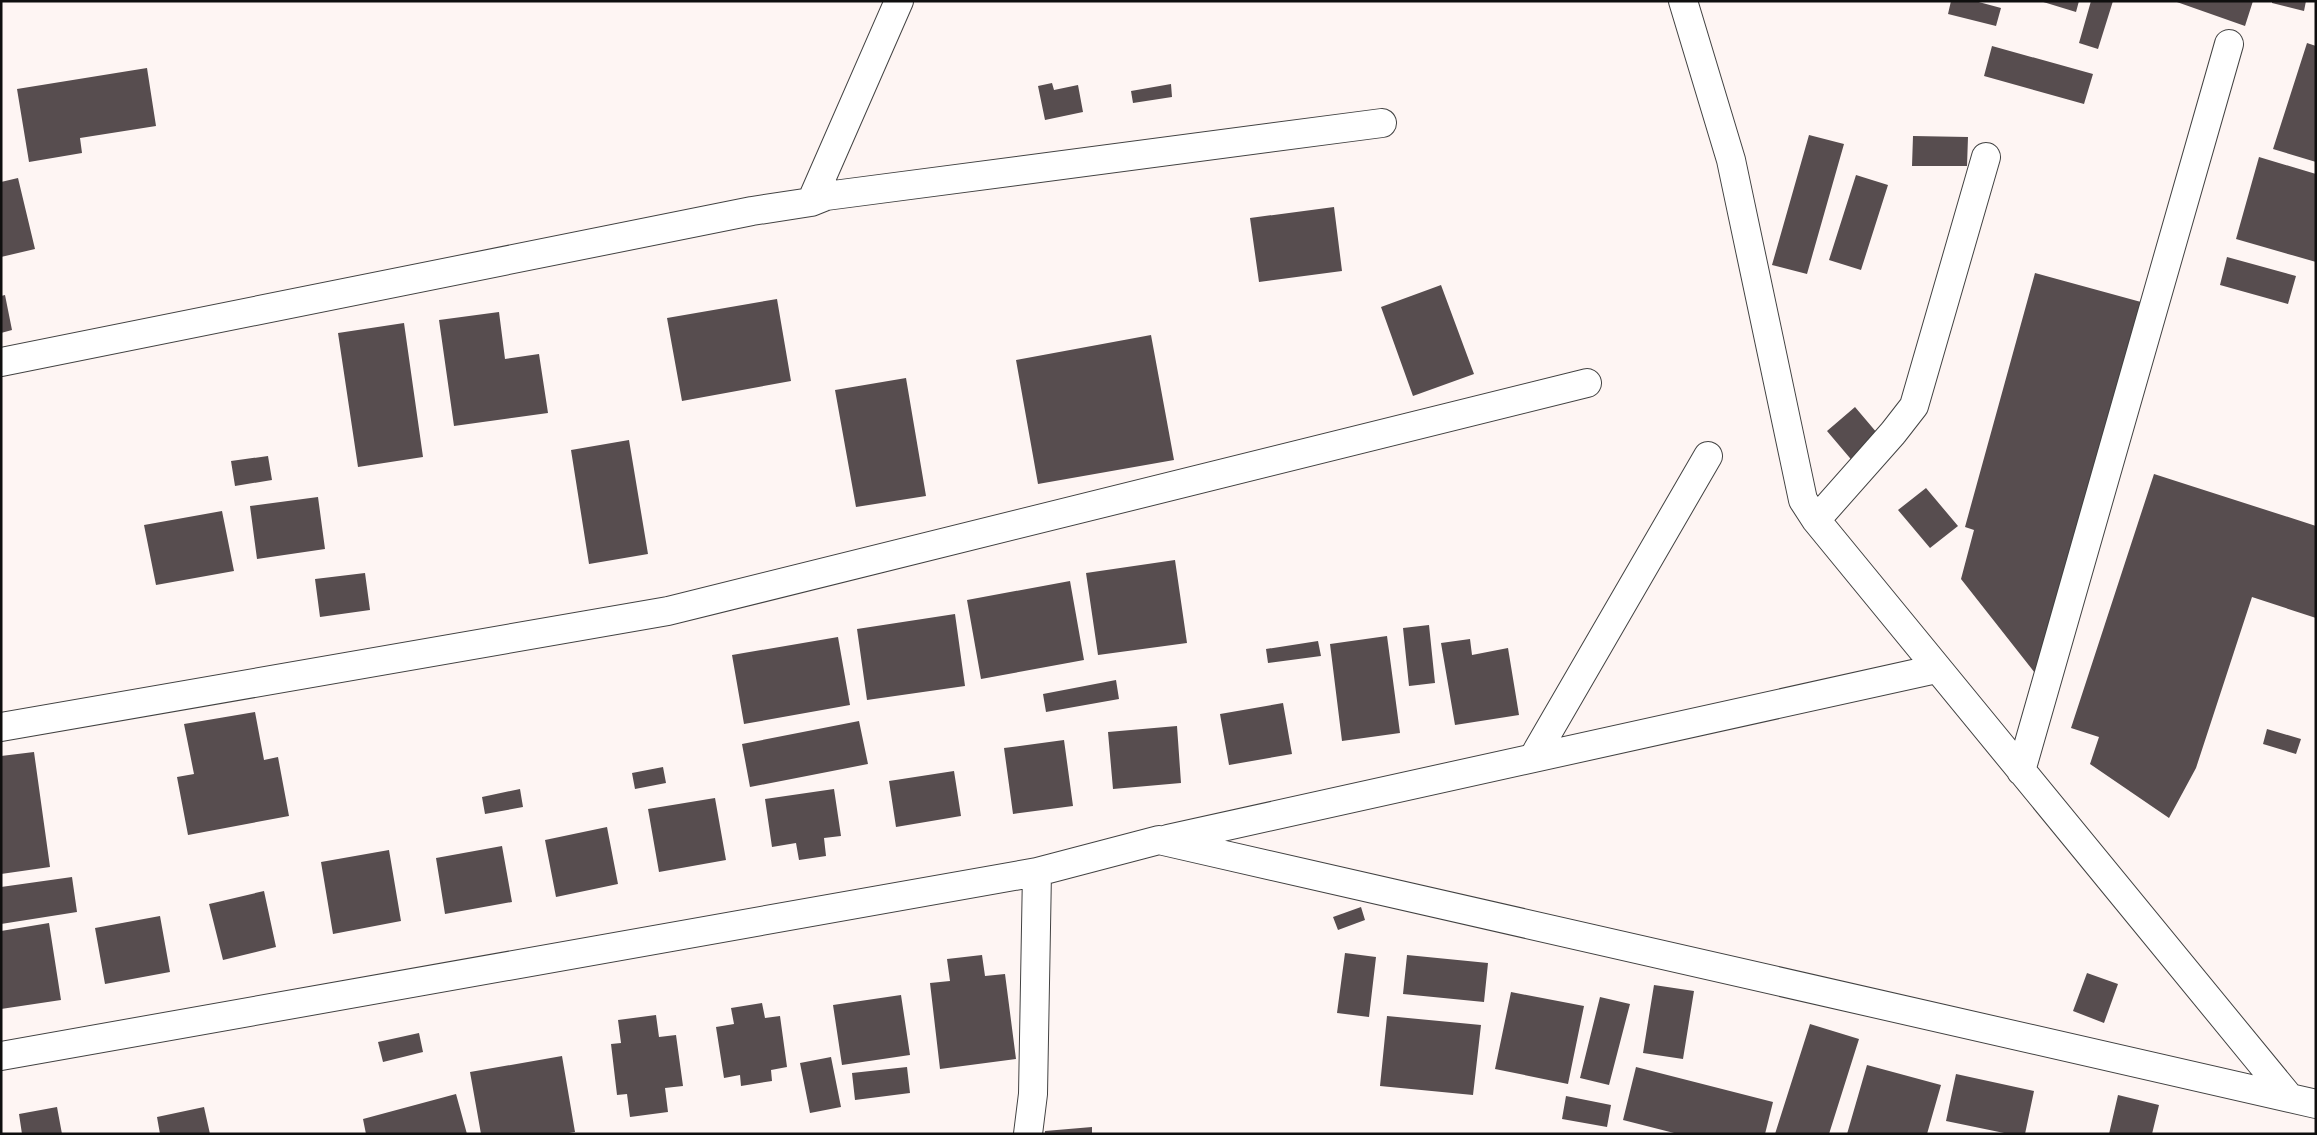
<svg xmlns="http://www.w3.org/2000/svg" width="2317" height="1135" viewBox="0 0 2317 1135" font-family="Lora,serif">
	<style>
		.building { fill: #574d4f }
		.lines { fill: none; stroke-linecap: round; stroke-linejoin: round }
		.minor-casing { stroke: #424242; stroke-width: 30 }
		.minor { stroke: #fff; stroke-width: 28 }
	</style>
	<rect width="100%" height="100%" fill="#fef5f3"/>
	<!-- building -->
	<path class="building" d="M1951,1H1975L2001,8L1996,26L1948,14Z
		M2040,1H2079L2076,12Z
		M2091,1H2113L2098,49L2079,43Z
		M2174,1H2253L2245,26Z
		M2272,1H2306L2304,11L2272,3Z
		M2307,43L2316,46V162L2273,149Z
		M1992,46L2093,74L2084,104L1984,76Z
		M147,68L156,126L80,138L82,153L29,162L17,89Z
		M1052,83L1054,90L1078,85L1083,112L1045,120L1038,86Z
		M1171,84L1172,97L1133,103L1131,91Z
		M1809,135L1844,144L1807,274L1772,265Z
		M1913,136L1968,137L1967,166H1912Z
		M2259,157L2316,174V262L2236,239Z
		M1856,175L1888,185L1861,270L1829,260Z
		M18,178L35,249L1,257V182Z
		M1334,207L1342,271L1259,282L1250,218Z
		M2227,257L2296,276L2288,304L2220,285Z
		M2035,273L2141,302L2042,682L1961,579L1974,530L1965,527Z
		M1441,285L1474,374L1413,396L1381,307Z
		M5,295L12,330L1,333V296Z
		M777,299L791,381L682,401L667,318Z
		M499,312L505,359L539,354L548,413L454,426L439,320Z
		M404,323L423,457L358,467L338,333Z
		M1151,335L1174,460L1038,484L1016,360Z
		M906,378L926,496L856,507L835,390Z
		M1855,407L1883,440L1855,464L1827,431Z
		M629,440L648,554L589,564L571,450Z
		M268,456L272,480L235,486L231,461Z
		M2154,474L2316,526V618L2252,597L2196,768L2169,818L2090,764L2099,737L2071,728Z
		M1926,488L1958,526L1930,548L1898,510Z
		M318,497L325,549L257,559L250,506Z
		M222,511L234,571L156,585L144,525Z
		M1175,560L1187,643L1098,655L1086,573Z
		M365,573L370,610L320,617L315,579Z
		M1070,581L1084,660L981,679L967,600Z
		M955,614L965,686L867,700L857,629Z
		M1429,625L1435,683L1409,686L1403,628Z
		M1387,636L1400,733L1342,741L1330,644Z
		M838,637L850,705L744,724L732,655Z
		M1470,639L1472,655L1508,648L1519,715L1455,725L1441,643Z
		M1318,641L1321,656L1268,663L1266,649Z
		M1116,680L1119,699L1046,712L1043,694Z
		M1283,703L1292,754L1229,765L1220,714Z
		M255,712L264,760L278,757L289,816L188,835L177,777L194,774L184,724Z
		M859,721L868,764L750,787L742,744Z
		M1177,726L1181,783L1113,789L1108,732Z
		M2267,729L2301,739L2296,754L2263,744Z
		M1064,740L1073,806L1013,814L1004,748Z
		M34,752L50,867L1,874V756Z
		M663,767L666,783L635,789L632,773Z
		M954,771L961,816L896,827L889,781Z
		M520,789L523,807L485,814L482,797Z
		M834,789L841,836L824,838L826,856L799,860L796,843L772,847L765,799Z
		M715,798L726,860L659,872L648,809Z
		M607,827L618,884L556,897L545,840Z
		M502,846L512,902L445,914L436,858Z
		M389,850L401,921L333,934L321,862Z
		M72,877L77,912L1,924V887Z
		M264,891L276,947L223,960L209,904Z
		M1361,907L1365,920L1338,930L1333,917Z
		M160,916L170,972L105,984L95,928Z
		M49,923L61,1000L1,1009V931Z
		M1345,953L1376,957L1369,1017L1337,1013Z
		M982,955L985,976L1005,974L1016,1059L940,1069L930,983L950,981L947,959Z
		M1407,955L1488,963L1484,1002L1403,994Z
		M2087,973L2118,984L2104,1023L2073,1011Z
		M1654,985L1694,991L1683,1059L1643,1053Z
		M1511,992L1584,1006L1568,1084L1495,1069Z
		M901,995L910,1055L842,1065L833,1005Z
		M1600,997L1630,1004L1609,1085L1580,1078Z
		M762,1003L765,1018L780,1016L787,1067L771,1070L772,1081L741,1086L740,1075L724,1078L716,1027L734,1024L731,1008Z
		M656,1015L659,1037L676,1035L683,1086L665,1088L668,1112L630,1117L627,1094L617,1095L611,1044L621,1043L618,1020Z
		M1387,1016L1481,1025L1473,1095L1380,1086Z
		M1810,1024L1859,1039L1829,1134H1775Z
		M419,1033L423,1052L383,1062L378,1042Z
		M562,1056L575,1132L563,1134H481L470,1072Z
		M831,1057L841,1107L810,1113L800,1063Z
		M1867,1065L1941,1085L1927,1134H1847Z
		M907,1067L910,1093L855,1100L852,1073Z
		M1636,1067L1773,1102L1765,1134H1678L1623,1120Z
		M1956,1074L2034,1091L2025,1134H2009L1946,1121Z
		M456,1094L467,1134H366L363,1119Z
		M2118,1095L2159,1105L2152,1134H2109Z
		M1566,1096L1611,1105L1607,1127L1562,1119Z
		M57,1107L62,1134H22L19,1114Z
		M204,1107L210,1134H160L157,1117Z
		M1092,1127V1134H1045V1131Z"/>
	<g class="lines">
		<!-- minor casing -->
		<g class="minor-casing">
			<path id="minor" d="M1683,1L1731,160L1803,500L1816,520L2289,1097
				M811,202L899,1
				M1,362L752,211L811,202L826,196L1382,123
				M1816,520L1893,433L1914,406L1986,157
				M1,727L668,611L1587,383
				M1533,758L1708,456
				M2021,771L2229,44
				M1168,839L1936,669
				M1,1056L1037,872L1159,840L2316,1104
				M1028,1134L1033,1094L1037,872"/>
		</g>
		<!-- minor -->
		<use href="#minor" class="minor"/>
	</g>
	<!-- border -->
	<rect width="2317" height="1135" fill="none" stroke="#0f0f0f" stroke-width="5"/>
</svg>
